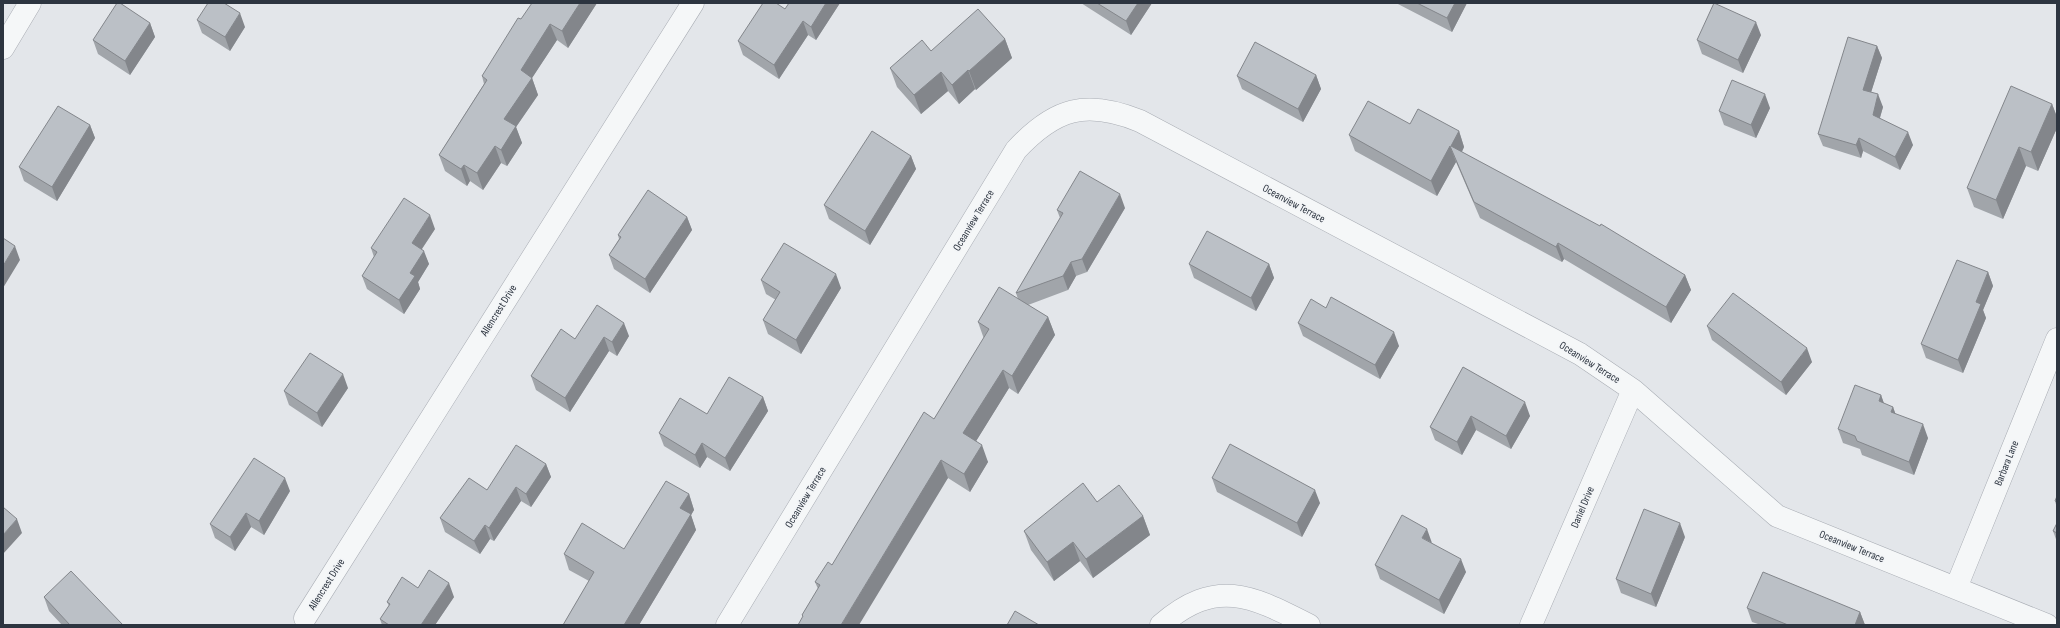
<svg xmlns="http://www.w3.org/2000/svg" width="2060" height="628" viewBox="0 0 2060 628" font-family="'Sofia Sans Condensed',sans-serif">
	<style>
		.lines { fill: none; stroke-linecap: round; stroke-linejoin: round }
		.minor-casing { stroke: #a9adb4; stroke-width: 23 }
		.minor { stroke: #f5f7f8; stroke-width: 22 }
		.wall { fill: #a1a5aa }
		.shaded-wall { fill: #83868b }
		.building { fill: #bbc0c6; stroke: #83868b }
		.labels { text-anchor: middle; stroke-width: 3.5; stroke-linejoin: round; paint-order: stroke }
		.street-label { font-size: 11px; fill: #2d3540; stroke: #f3f5f7 }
	</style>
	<rect width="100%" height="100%" fill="#e3e6ea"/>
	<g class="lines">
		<!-- minor casing -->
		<g class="minor-casing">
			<path id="minor" d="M3,48L30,3
				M1956,588L2057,339
				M305,618L693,3
				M727,625L1016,150C1055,108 1086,99 1140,121L1580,354L1633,390L1777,516L2047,625
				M1161,625C1216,577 1252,596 1309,625
				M1531,625L1633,390"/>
		</g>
		<!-- minor -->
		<use href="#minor" class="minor"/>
	</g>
	<!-- wall -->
	<path class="wall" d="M597,3L568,48L557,40L532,78L538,95L516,127L522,143L507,166L501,163L483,190L470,181L467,186L445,171L439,155L484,84L482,76L521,19Z
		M840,3L816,40L808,35L779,79L743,55L738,41L785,9Z
		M1081,3H1152L1131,35Z
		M1396,3H1467L1452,32Z
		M197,20L245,27L230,51L202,33Z
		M150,23L155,37L130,75L98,54L93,40Z
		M1761,35L1743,73L1702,54L1697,40Z
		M1005,39L1012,58L976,90L975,89L959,104L948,91L921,114L897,87L890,68L931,51Z
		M1877,46L1882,58L1871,92L1883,107L1880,118L1913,145L1900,170L1863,151L1861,158L1823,146L1818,134Z
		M1316,75L1321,89L1303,122L1242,89L1237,76Z
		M2052,104L2057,117V128L2038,171L2026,166L2003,219L1974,207L1967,188Z
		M1770,108L1756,138L1724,125L1719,111Z
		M1410,124L1459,131L1464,147L1462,152L1685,275L1691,290L1671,323L1564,259L1562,262L1480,218L1456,162L1437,196L1355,151L1349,135Z
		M90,125L95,138L57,201L24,181L19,167Z
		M911,156L916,169L870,245L829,219L824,205Z
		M1125,208L1087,272L1076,276L1068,290L1028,305L1048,317L1055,335L1018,394L1009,388L976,441L988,462L970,492L948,478L803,617L802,615L818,589L815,582L832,565L934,419L984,339L978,322L1018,299L1016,293L1060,218L1057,210Z
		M687,217L692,230L650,293L614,269L609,255L619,239L618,235Z
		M435,229L422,249L429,264L418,282L420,289L404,314L367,289L362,276L374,257L371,248Z
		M1189,264H1269L1274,278L1256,311L1194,278Z
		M1988,272L1993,286L1983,310L1986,318L1963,373L1926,358L1921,344Z
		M761,280L841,288L801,354L768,334L763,320L776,300L766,294Z
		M1326,308L1399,346L1380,379L1303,336L1298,323Z
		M1707,326L1812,362L1786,395L1712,340Z
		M629,336L617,356L609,351L570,412L536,390L531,376L575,339Z
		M1463,367L1530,416L1511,449L1476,430L1462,455L1435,440L1430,427Z
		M348,388L322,427L289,405L284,391Z
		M1881,395L1884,404L1893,407L1895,413L1928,438L1914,475L1862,455L1860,449L1843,443L1838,429Z
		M763,397L768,411L730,471L707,457L700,468L664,446L659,433L707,414Z
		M546,464L551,477L531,507L521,501L494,541L490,539L480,554L445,532L440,518L487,490Z
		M1212,478L1320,503L1302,537L1217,492Z
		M290,491L264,535L251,527L235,551L215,538L210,524Z
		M689,494L694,510L691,515L696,530L639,625H563L589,581L569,570L564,554L624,549Z
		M2057,496V508L2055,501Z
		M1097,502L1143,516L1150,535L1093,578L1080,561L1054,581L1031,550L1024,531Z
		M2057,523V542L2053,531Z
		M1685,537L1656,607L1621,593L1616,579Z
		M1432,543L1466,572L1444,614L1380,579L1375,565Z
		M418,588L454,597L435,625H382L380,619L389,606L387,602Z
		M44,597L123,625H62L49,611Z
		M1747,608L1860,612L1865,625H1761L1752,622Z"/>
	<!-- shaded-wall -->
	<path class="shaded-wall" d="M580,3H597L568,48L562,31Z
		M826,3H840L816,40L811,27Z
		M1138,3H1152L1131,35L1126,21Z
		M1455,3H1467L1452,32L1447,18Z
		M240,13L245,27L230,51L225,37Z
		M803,21L808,35L779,79L774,65Z
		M1756,22L1761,35L1743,73L1738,60Z
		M150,23L155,37L130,75L125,61Z
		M550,24L557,40L532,78L538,95L516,127L522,143L507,166L501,150L504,119L521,70Z
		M1005,39L1012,58L976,90L969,71Z
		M1877,46L1882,58L1868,102L1863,90Z
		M968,70L975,89L959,104L952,85Z
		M941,72L948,91L921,114L914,95Z
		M1316,75L1321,89L1303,122L1298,109Z
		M1765,94L1770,108L1756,138L1751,125Z
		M1878,94L1883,107L1877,127L1873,115Z
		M2052,104L2057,117V128L2038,171L2031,152Z
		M90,125L95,138L57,201L52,187Z
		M1459,131L1464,147L1457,161L1451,146Z
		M1908,132L1913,145L1900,170L1895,157Z
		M1859,138L1863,151L1861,158L1856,145Z
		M495,146L501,163L483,190L477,173Z
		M1450,146L1456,162L1437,196L1431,181Z
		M2019,147L2026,166L2003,219L1996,200Z
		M911,156L916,169L870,245L865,231Z
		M464,165L470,181L467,186L461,169Z
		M1120,194L1125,208L1087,272L1082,259Z
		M430,215L435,229L417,256L412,243Z
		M687,217L692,230L650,293L645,279Z
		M1558,243L1564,259L1562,262L1556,247Z
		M15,246L20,260L3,288V266Z
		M424,251L429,264L418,282L420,289L404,314L399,300L410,273Z
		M1071,262L1076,276L1068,290L1063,276Z
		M1269,264L1274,278L1256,311L1251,298Z
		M1988,272L1993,286L1983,310L1986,318L1963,373L1958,360L1976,302Z
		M836,274L841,288L801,354L796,340Z
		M1685,275L1691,290L1671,323L1666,307Z
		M1048,317L1055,335L1018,394L1012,376Z
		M624,323L629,336L617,356L612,342Z
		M1394,332L1399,346L1380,379L1375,365Z
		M604,337L609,351L570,412L565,398Z
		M1807,348L1812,362L1786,395L1781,382Z
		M1003,370L1009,388L970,451L963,433Z
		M343,374L348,388L322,427L317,413Z
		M1881,395L1886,409L1879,401Z
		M763,397L768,411L730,471L725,458Z
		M1525,402L1530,416L1511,449L1506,436Z
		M1893,407L1898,421L1891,412Z
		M1471,416L1476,430L1462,455L1457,442Z
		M1923,424L1928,438L1914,475L1909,462Z
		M702,443L707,457L700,468L695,455Z
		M982,445L988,462L970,492L964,474Z
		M941,460L948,478L859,625H841Z
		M546,464L551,477L531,507L526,494Z
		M285,478L290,491L264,535L259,521Z
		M516,487L521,501L494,541L489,528Z
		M1315,490L1320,503L1302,537L1297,523Z
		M689,494L694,510L691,515L696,530L639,625H624L680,508Z
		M246,513L251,527L235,551L230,537Z
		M1143,516L1150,535L1093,578L1086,559Z
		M17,519L22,533L3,554V535Z
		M1680,523L1685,537L1656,607L1651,594Z
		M485,525L490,539L480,554L474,541Z
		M1427,529L1432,543L1422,538Z
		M1073,542L1080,561L1054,581L1047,562Z
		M1461,559L1466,572L1444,614L1439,600Z
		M449,583L454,597L435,625H421Z
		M1860,612L1865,625H1855Z"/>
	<!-- building -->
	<path class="building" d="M117,3H120L150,23L125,61L93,40Z
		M208,3H224L240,13L225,37L197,20Z
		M532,3H580L562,31L550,24L521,70L532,78L504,119L516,126L501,150L495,146L477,173L464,165L461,169L439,155L487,80L482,76L518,18L521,19Z
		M763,3H776L785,9L789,3H826L811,27L803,21L774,65L738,41Z
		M1097,3H1138L1126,21Z
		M1417,3H1455L1447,18Z
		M1714,3L1756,22L1738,60L1697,40Z
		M978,9L1005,39L969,71L968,70L952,85L941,72L914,95L890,68L922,40L931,51Z
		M1848,37L1877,46L1863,90L1878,94L1873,115L1908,132L1895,157L1859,138L1856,145L1818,134Z
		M1255,42L1316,75L1298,109L1237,76Z
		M1732,80L1765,94L1751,125L1719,111Z
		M2011,86L2052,104L2031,152L2019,147L1996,200L1967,188Z
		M1368,101L1410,124L1418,109L1459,131L1451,146L1600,226L1601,224L1685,275L1666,307L1558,243L1556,247L1474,202L1450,146L1431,181L1349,135Z
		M58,106L90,125L52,187L19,167Z
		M872,131L911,156L865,231L824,205Z
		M1080,171L1120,194L1082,259L1071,262L1063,276L1016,293L1063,213L1057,210Z
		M648,190L687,217L645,279L609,255L621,237L618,235Z
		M404,198L430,215L412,243L424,251L410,273L415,276L399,300L362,276L377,252L371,248Z
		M1207,231L1269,264L1251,298L1189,264Z
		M3,238L15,246L3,266Z
		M784,243L836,274L796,340L763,320L780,292L761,280Z
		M1957,260L1988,272L1976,302L1981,304L1958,360L1921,344Z
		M999,287L1048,317L1012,376L1003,370L963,433L982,445L964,474L941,460L841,625H798L803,616L802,615L820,585L815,582L828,562L832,565L924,412L934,419L989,329L978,322Z
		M1733,293L1807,348L1781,382L1707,326Z
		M1331,297L1394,332L1375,365L1298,323L1311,299L1326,308Z
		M597,305L624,323L612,342L604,337L565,398L531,376L561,329L575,339Z
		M310,353L343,374L317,413L284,391Z
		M1463,367L1525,402L1506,436L1471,416L1457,442L1430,427Z
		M729,377L763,397L725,458L702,443L695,455L659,433L680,398L707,414Z
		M1855,385L1881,395L1879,401L1893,407L1891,412L1923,424L1909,462L1857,441L1855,436L1838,429Z
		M1230,444L1315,490L1297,523L1212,478Z
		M516,445L546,464L526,494L516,487L489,528L485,525L474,541L440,518L469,478L487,490Z
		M254,458L285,478L259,521L246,513L230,537L210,524Z
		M666,481L689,494L680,508L691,514L624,625H563L594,572L564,554L582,523L624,549Z
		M1083,483L1097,502L1119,485L1143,516L1086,559L1073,542L1047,562L1024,531Z
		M2057,496V502L2055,501Z
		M3,507L17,519L3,535Z
		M1644,509L1680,523L1651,594L1616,579Z
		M1402,515L1427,529L1422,538L1461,559L1439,600L1375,565Z
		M2057,523V533L2053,531Z
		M429,570L449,583L421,625H389L380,619L390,604L387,602L402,577L418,588Z
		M71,571L123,625H70L44,597Z
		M1763,572L1860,612L1855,625H1788L1747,608Z
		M1015,611L1039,625H1007Z"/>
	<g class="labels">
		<!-- street labels -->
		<g class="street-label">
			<text transform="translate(1294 203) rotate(28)" y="4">Oceanview Terrace</text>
			<text transform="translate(973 220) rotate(-59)" y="4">Oceanview Terrace</text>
			<text transform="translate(498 310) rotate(-58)" y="4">Allencrest Drive</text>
			<text transform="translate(1590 362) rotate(32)" y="4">Oceanview Terrace</text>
			<text transform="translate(2006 463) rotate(-68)" y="4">Barbara Lane</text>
			<text transform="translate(805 497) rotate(-59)" y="4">Oceanview Terrace</text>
			<text transform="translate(1582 507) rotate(-67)" y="4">Daniel Drive</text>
			<text transform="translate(1852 546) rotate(22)" y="4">Oceanview Terrace</text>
			<text transform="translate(326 584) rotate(-58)" y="4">Allencrest Drive</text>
		</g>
	</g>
	<!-- border -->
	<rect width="2060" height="628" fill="none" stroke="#2d3540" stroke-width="8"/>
</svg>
